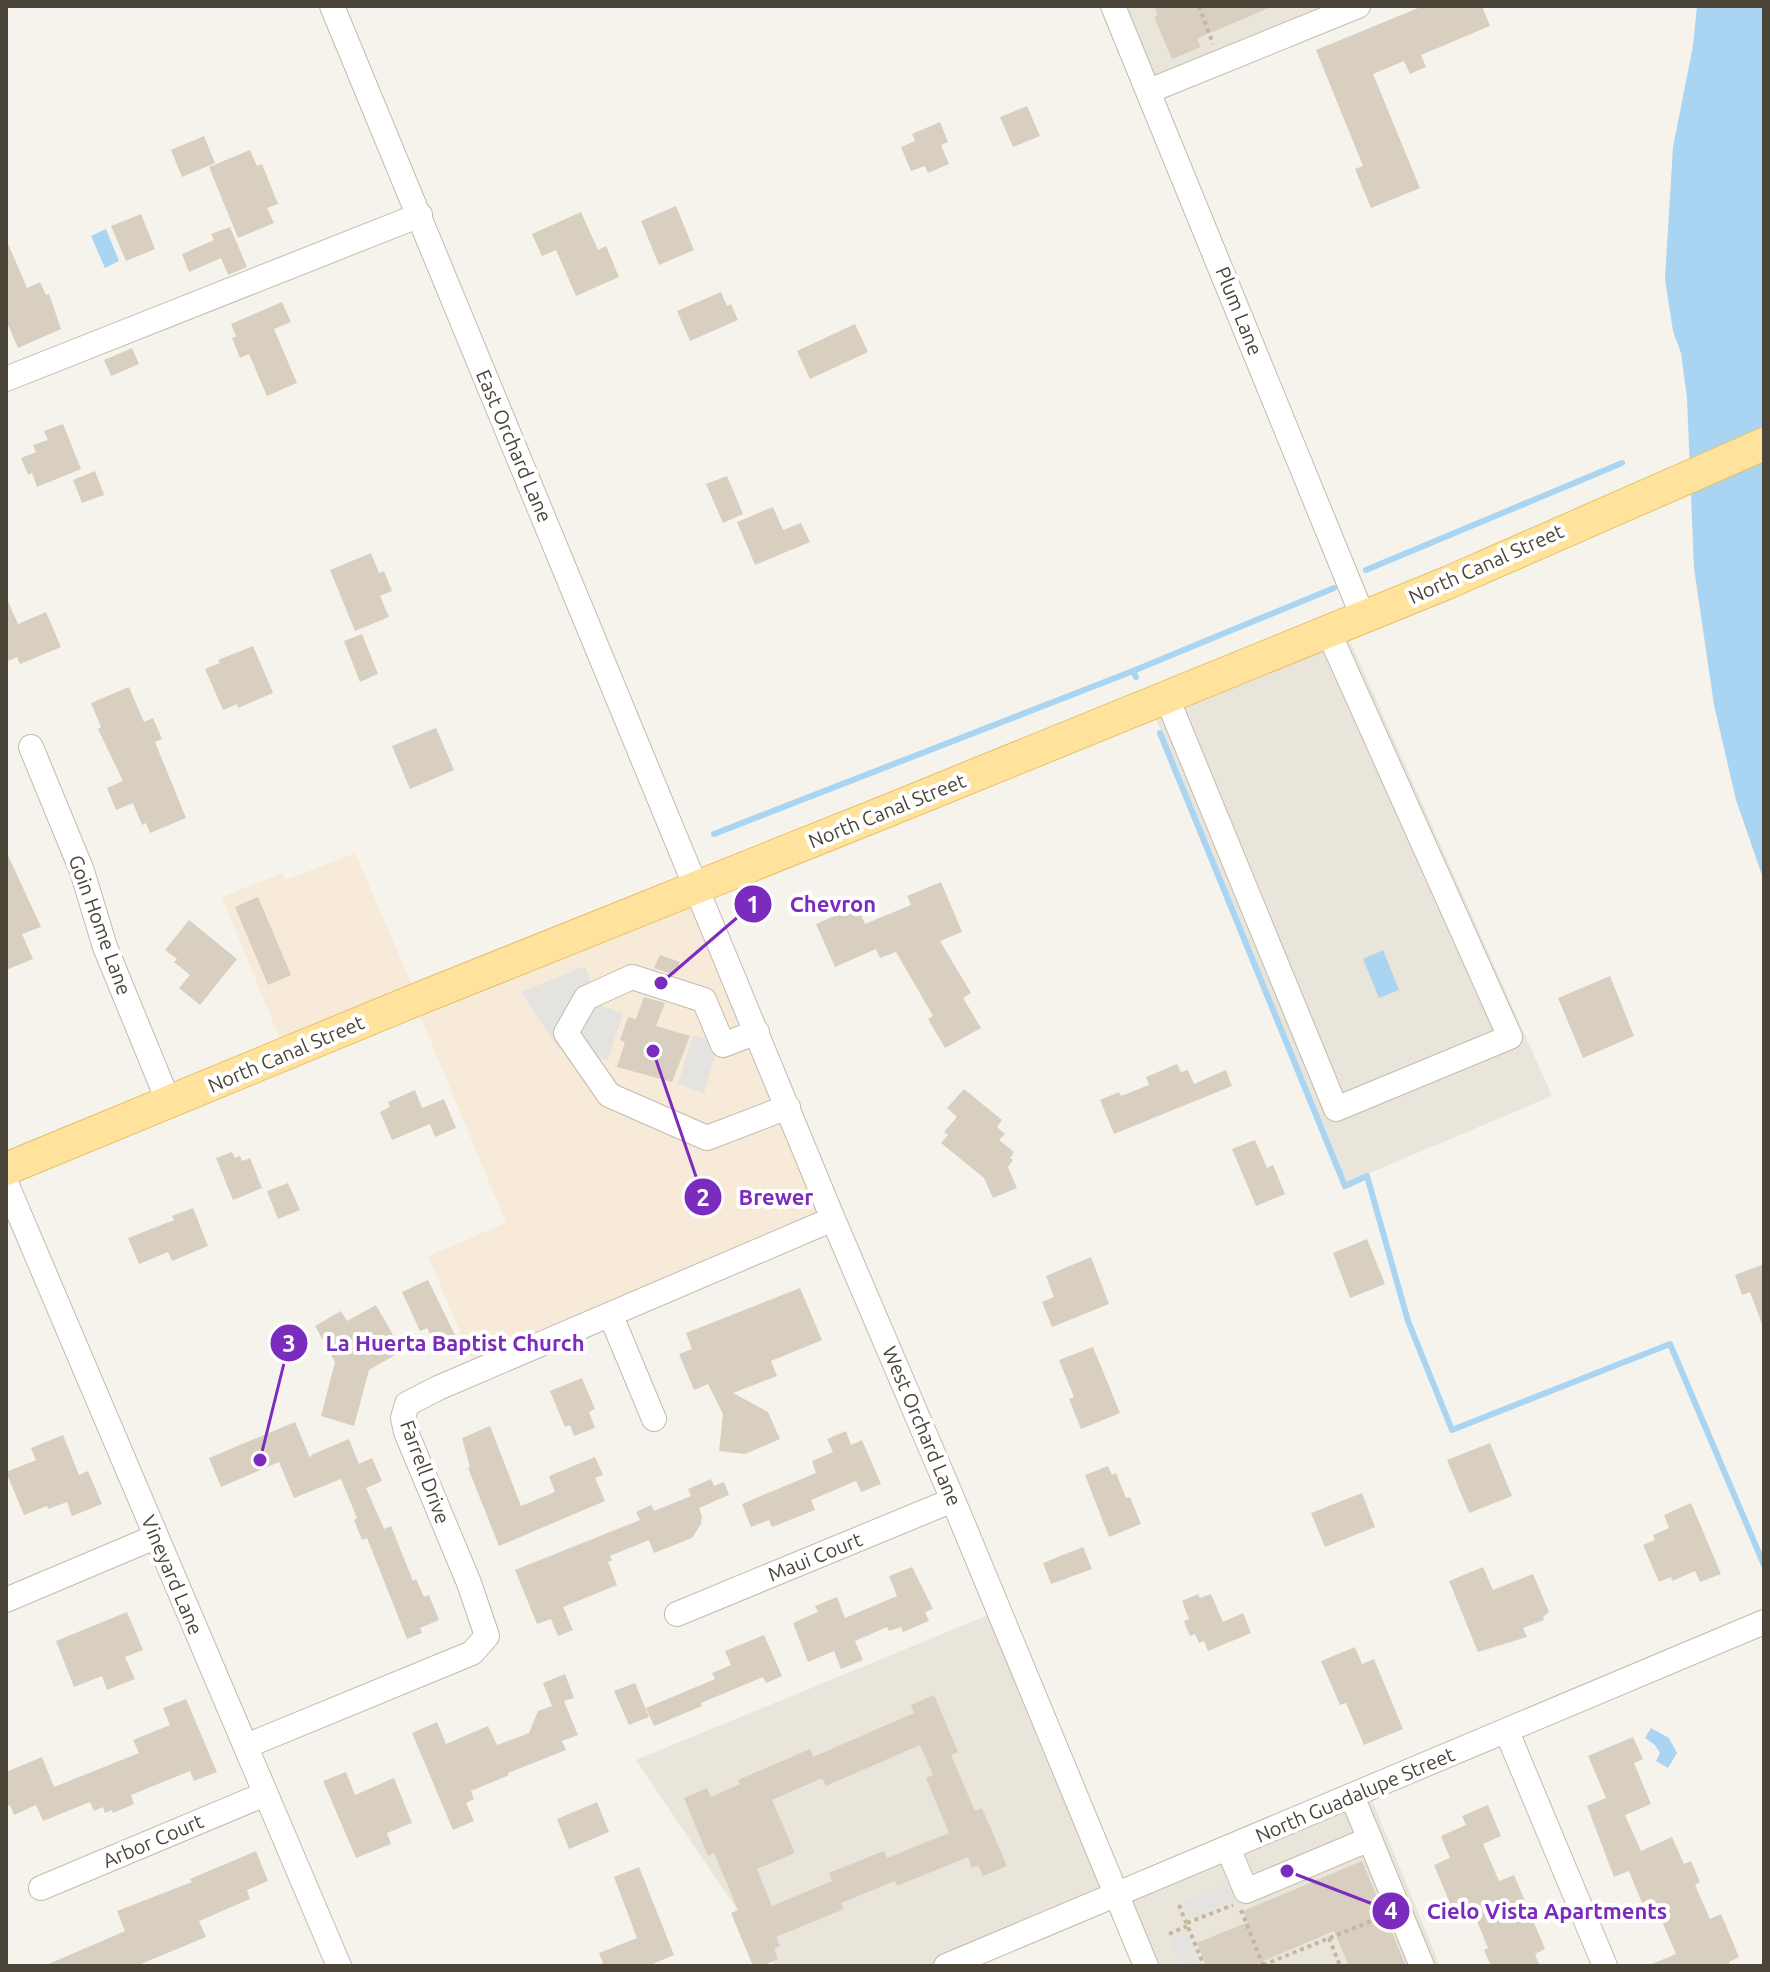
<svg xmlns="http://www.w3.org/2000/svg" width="1770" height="1972" viewBox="0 0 1770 1972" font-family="Ubuntu,sans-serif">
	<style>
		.residential { fill: #eae5da }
		.commercial { fill: #f7ead8 }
		.parking { fill: #e5e3e0 }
		.water { fill: #a9d4f2 }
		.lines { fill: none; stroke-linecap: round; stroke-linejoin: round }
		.stream { stroke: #a9d4f2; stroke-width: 6 }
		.building { fill: #d8cfc1; fill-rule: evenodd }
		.minor-casing { stroke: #c2bbae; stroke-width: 26 }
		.major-casing { stroke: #e6c16a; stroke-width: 34 }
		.path { stroke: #c4b79f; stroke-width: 4; stroke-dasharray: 4 4; stroke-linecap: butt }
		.minor { stroke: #fff; stroke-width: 24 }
		.major { stroke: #ffe39c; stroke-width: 32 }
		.labels { text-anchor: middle; stroke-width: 8; stroke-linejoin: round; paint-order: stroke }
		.street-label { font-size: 20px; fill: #4b4439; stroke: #fff }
		.leader { fill: none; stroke: #7b2cbf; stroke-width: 3 }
		.callout-dot { fill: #7b2cbf; stroke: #fff; stroke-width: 3 }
		.mark-label { font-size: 24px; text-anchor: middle; font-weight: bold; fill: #fff }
		.callout-label { font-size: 22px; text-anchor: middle; font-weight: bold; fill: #7b2cbf; stroke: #fff; stroke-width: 8; stroke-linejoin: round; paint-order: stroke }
	</style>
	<rect width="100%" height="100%" fill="#f6f3ec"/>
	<!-- residential -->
	<path class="residential" d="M1122,6H1337L1152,78Z
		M1343,625L1552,1096L1346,1183L1150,704Z
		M998,1611L1116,1894L1368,1790L1440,1966H1146L1116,1894L946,1966H775L636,1760Z"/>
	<!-- commercial -->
	<path class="commercial" d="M355,853L418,999L696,887L833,1219L477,1372L428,1256L506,1223L414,1001L286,1054L222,897L283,873L286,880Z"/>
	<!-- parking -->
	<path class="parking" d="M585,966L601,1006L623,1013L608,1060L558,1048L521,992Z
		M693,1035L719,1044L704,1093L678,1084Z
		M1227,1884L1234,1900L1189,1919L1182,1903Z
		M1185,1931L1200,1966H1181L1169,1938Z"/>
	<!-- water -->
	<path class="water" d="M1697,6H1764V881L1736,800L1714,705L1694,568L1687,398L1681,353L1673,331L1665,279L1673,147L1693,46Z
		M106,229L119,261L105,268L91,236Z
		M1383,950L1399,990L1379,998L1363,959Z
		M1651,1728L1669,1738L1677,1753L1668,1768L1656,1761L1660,1753L1655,1745L1645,1738Z"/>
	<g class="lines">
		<!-- stream -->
		<path class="stream" d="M1366,570L1622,463
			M1136,677L1133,671L1334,588
			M1160,733L1345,1186L1367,1176L1408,1321L1452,1430L1670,1344L1764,1565
			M714,834L1133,671"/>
	</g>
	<!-- building -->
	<path class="building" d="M1154,6H1273L1203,36L1197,39L1201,47L1172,59L1154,17L1158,15Z
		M1423,6H1482L1490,26L1421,55L1426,67L1410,74L1404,61L1373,74L1420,188L1371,208L1355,169L1363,166L1316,50Z
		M1027,106L1040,136L1013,147L1000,117Z
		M940,122L948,142L941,145L949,164L928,173L925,166L911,171L901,147L915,141L912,134Z
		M204,136L215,163L182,177L171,150Z
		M250,150L257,166L262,164L278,204L267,208L274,223L238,238L209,167Z
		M676,206L694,250L659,265L641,221Z
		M581,212L598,250L606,246L619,277L576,296L556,250L542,256L532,234Z
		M141,214L155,249L126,261L111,226Z
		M230,227L247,267L228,275L221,258L189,272L182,254L214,240L211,234Z
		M6,239L27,288L40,282L46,295L49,294L61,329L18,348L6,320Z
		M721,292L727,306L731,304L738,320L690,341L677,311Z
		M282,302L291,322L274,329L297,383L267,396L249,354L240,358L232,338L236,336L231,324Z
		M855,324L868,352L810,379L797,351Z
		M132,348L139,364L111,376L104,360Z
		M63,424L81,469L37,487L32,473L28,475L21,458L36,452L33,445L48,440L44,431Z
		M95,471L104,495L82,503L73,480Z
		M727,476L743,514L723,523L706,484Z
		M773,507L783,530L801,523L810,542L755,565L737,522Z
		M371,553L379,573L384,571L392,591L380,596L389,617L355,631L330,570Z
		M6,597L18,624L46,612L61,647L20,664L17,657L6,662Z
		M362,634L378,674L360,682L344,641Z
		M253,646L273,693L238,708L237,704L223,710L205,669L220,663L218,660Z
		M129,687L144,722L153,718L162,739L155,742L186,818L150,833L146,823L142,825L133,803L116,810L107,788L123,781L98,729L101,727L91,703Z
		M436,728L454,770L410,789L392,746Z
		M6,851L41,927L22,934L33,959L6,970Z
		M941,882L962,932L940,941L971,993L963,998L981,1028L945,1048L928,1019L933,1016L896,952L880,958L876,949L835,967L816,924L857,906L865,924L911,905L907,896Z
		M258,897L291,975L268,985L235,907Z
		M189,920L237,959L200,1005L179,988L190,975L174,962L177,959L165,950Z
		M660,955L680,962L675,975L654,968Z
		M1610,976L1634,1036L1583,1058L1558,998Z
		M644,997L665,1003L656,1026L690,1036L672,1082L617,1067L625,1042L620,1040L628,1017L636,1019Z
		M1177,1064L1181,1072L1188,1070L1194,1084L1226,1070L1232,1086L1114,1134L1100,1100L1119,1092L1121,1096L1149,1085L1146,1077Z
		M964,1089L1002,1120L997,1127L1005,1134L999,1140L1014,1152L1010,1158L1013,1160L1008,1167L1017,1188L993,1198L984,1178L941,1143L948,1135L944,1132L957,1117L947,1108Z
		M415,1090L422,1108L444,1099L456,1128L435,1137L430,1124L392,1140L380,1112L390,1107L388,1102Z
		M1255,1140L1267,1168L1273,1165L1285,1194L1256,1206L1232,1149Z
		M232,1152L235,1158L240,1156L242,1161L250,1158L262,1188L233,1200L216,1158Z
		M288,1183L300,1210L278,1219L267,1191Z
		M193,1208L208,1246L172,1261L168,1252L139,1264L128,1238L174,1220L172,1216Z
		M1367,1239L1385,1284L1350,1298L1333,1253Z
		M1091,1257L1109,1304L1052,1327L1042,1302L1054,1297L1046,1276Z
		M1764,1264V1324H1762L1750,1292L1742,1295L1735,1275Z
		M428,1280L455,1335L435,1344L427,1328L420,1331L402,1292Z
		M800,1288L822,1340L771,1361L777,1376L733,1393L768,1412L780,1439L745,1454L719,1451L723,1414L708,1384L694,1390L679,1354L692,1349L686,1333Z
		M376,1305L402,1351L369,1370L354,1426L321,1416L335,1362L315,1326L341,1311L347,1321Z
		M1093,1347L1120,1413L1081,1429L1069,1399L1074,1397L1059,1360Z
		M582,1378L595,1409L589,1412L595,1428L574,1436L570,1425L565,1427L550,1391Z
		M295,1422L310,1458L311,1455L349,1439L359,1464L372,1458L382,1481L366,1488L384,1529L391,1526L413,1581L416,1579L424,1597L429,1595L439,1620L420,1628L422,1633L407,1639L367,1538L362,1540L354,1520L357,1518L341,1479L294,1498L279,1462L221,1487L209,1458Z
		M490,1426L521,1506L555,1492L549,1476L595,1457L603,1475L595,1478L605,1501L499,1546L468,1468L470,1467L462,1438Z
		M846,1431L851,1445L862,1440L881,1484L861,1492L856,1481L811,1500L815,1510L772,1527L769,1520L751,1527L742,1504L816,1473L812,1461L833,1452L827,1439Z
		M63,1435L79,1475L88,1471L102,1504L72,1516L67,1502L48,1509L47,1506L24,1515L6,1472L36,1460L31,1448Z
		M1490,1443L1512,1496L1469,1513L1447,1460Z
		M1108,1466L1112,1475L1116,1473L1126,1498L1130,1497L1141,1524L1109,1537L1085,1475Z
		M711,1479L714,1486L724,1482L729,1495L699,1508L702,1516L701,1524L692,1538L654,1553L649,1540L610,1556L612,1560L608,1562L617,1585L563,1607L573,1630L558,1636L551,1619L537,1624L515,1570L640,1520L636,1512L651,1505L654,1511L691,1496L688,1489Z
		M1362,1493L1375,1527L1325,1547L1311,1513Z
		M1691,1503L1721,1574L1700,1582L1695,1571L1672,1581L1671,1577L1659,1582L1643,1545L1655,1540L1653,1535L1669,1528L1664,1515Z
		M1083,1547L1092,1569L1051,1584L1043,1563Z
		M912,1567L933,1609L925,1612L929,1621L903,1632L901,1627L889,1631L887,1627L855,1641L863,1660L841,1669L834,1651L808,1662L793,1623L818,1612L815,1606L837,1597L845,1618L897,1596L889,1576Z
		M1483,1567L1493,1590L1533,1574L1549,1612L1543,1617L1544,1620L1523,1628L1527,1637L1478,1652L1449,1581Z
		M1198,1594L1200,1598L1211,1594L1223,1622L1243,1613L1251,1633L1208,1651L1204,1641L1199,1643L1195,1634L1190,1636L1184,1621L1189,1619L1182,1601Z
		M127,1612L143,1650L125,1657L135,1679L107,1690L102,1676L74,1687L56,1641Z
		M764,1635L782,1676L766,1683L763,1677L701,1703L702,1706L654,1726L646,1708L715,1679L712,1673L731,1665L725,1651Z
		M1355,1647L1362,1664L1374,1659L1403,1729L1364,1745L1346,1703L1340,1705L1321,1661Z
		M565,1674L574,1698L564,1701L578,1735L562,1741L566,1750L508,1773L509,1775L471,1791L474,1799L466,1803L474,1821L453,1830L412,1733L437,1722L446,1744L488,1726L497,1745L529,1733L538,1711L552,1706L543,1683Z
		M635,1683L649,1717L629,1725L614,1691Z
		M934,1695L958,1752L951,1755L975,1811L982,1808L1007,1866L983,1876L978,1865L972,1868L968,1857L897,1886L895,1881L841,1903L844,1909L776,1937L780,1946L774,1949L778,1959L762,1966H753L731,1913L738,1910L714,1853L708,1856L684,1798L707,1788L711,1797L740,1784L738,1780L810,1749L813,1757L914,1713L911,1705ZM920,1745L933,1775L926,1778L949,1833L887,1858L884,1851L829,1873L832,1881L772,1906L757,1869L795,1853L772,1800L822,1778L826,1786Z
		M186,1699L217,1772L194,1781L190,1771L131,1795L134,1804L113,1813L112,1810L105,1813L103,1807L94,1811L90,1802L43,1821L36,1805L14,1815L10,1805L6,1807V1772L42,1757L54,1787L139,1753L133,1740L170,1725L163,1708Z
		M1633,1737L1643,1759L1634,1763L1651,1804L1625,1815L1641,1851L1672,1837L1684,1864L1691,1861L1700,1882L1695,1885L1710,1919L1721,1914L1739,1957L1729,1962L1730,1966H1647L1676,1954L1654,1903L1651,1899L1642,1903L1629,1871L1614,1877L1587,1806L1606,1798L1588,1756Z
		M346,1772L355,1795L394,1778L412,1823L387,1833L391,1844L356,1858L323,1781Z
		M597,1802L609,1832L569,1849L557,1819Z
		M1488,1805L1501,1836L1483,1844L1499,1881L1514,1875L1545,1949L1535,1954L1540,1966H1491L1484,1950L1488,1948L1472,1909L1451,1917L1445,1903L1449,1901L1434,1865L1450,1858L1441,1836L1466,1825L1462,1816Z
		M256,1851L268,1881L247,1890L250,1899L199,1921L206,1937L136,1966H44L125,1931L117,1911L192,1882L190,1879Z
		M1362,1861L1406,1966H1349L1334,1931L1252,1966H1206L1197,1943L1248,1922L1243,1911Z
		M639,1867L674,1955L648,1966H604L599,1953L637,1938L614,1877Z"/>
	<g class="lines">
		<!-- minor casing -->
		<g class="minor-casing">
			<path id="minor" d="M332,6L833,1219L953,1500L1146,1966
				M1113,6L1363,617
				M1149,91L1358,6
				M6,379L420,215
				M1167,698L1336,1109L1510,1037L1328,631
				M31,747L82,871L105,947L169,1103
				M757,1032L723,1045L704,1000L632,977L586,998L566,1033L609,1095L707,1138L788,1107
				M6,1183L339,1966
				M611,1316L654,1419
				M6,1600L155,1537
				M677,1614L953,1500
				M1507,1732L1605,1966
				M246,1746L472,1653L487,1636L469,1583L406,1432L403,1418L407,1404L438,1388L833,1219
				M1352,1796L1422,1966
				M1228,1848L1246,1891L1370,1839
				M41,1888L265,1794
				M946,1966L1764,1622"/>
		</g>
		<!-- major casing -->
		<g class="major-casing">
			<path id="major" d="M6,1169L418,999L892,809L1447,583L1764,444"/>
		</g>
		<!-- path -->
		<path class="path" d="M1199,6L1213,44
			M1179,1905L1204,1966
			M1241,1910L1263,1965
			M1187,1923L1233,1905
			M1169,1934L1187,1926
			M1329,1938L1340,1966
			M1263,1965L1379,1918"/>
		<!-- minor -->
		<use href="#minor" class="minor"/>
		<!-- major -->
		<use href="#major" class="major"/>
	</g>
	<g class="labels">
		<!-- street labels -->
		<g class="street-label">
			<text transform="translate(1239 311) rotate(68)" y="7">Plum Lane</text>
			<text transform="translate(514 446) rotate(67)" y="7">East Orchard Lane</text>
			<text transform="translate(1486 564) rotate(-24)" y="7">North Canal Street</text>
			<text transform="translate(887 811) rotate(-22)" y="7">North Canal Street</text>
			<text transform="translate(100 925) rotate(70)" y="7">Goin Home Lane</text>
			<text transform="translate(286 1054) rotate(-23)" y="7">North Canal Street</text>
			<text transform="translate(922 1426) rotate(67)" y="7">West Orchard Lane</text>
			<text transform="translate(425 1472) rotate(70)" y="7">Farrell Drive</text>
			<text transform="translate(815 1557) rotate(-22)" y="7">Maui Court</text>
			<text transform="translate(172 1575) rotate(67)" y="7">Vineyard Lane</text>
			<text transform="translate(1355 1795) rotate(-23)" y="7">North Guadalupe Street</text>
			<text transform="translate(153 1841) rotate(-23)" y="7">Arbor Court</text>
		</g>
	</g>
	<!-- callouts -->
	<path class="leader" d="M661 983L753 904M653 1051L703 1197M260 1460L289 1343M1287 1871L1391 1911"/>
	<g class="callout-dot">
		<circle cx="661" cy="983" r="8"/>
		<circle cx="653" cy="1051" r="8"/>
		<circle cx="260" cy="1460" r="8"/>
		<circle cx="1287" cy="1871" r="8"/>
		<circle cx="753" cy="904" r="20"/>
		<circle cx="703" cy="1197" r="20"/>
		<circle cx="289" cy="1343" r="20"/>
		<circle cx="1391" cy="1911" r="20"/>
	</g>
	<g class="mark-label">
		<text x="753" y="913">1</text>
		<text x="703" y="1206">2</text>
		<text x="289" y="1352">3</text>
		<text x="1391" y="1919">4</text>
	</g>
	<g class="callout-label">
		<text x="833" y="912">Chevron</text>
		<text x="776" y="1205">Brewer</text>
		<text x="455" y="1351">La Huerta Baptist Church</text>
		<text x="1547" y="1919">Cielo Vista Apartments</text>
	</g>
	<!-- border -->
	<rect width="1770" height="1972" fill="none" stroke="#4b4439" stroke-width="16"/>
</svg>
